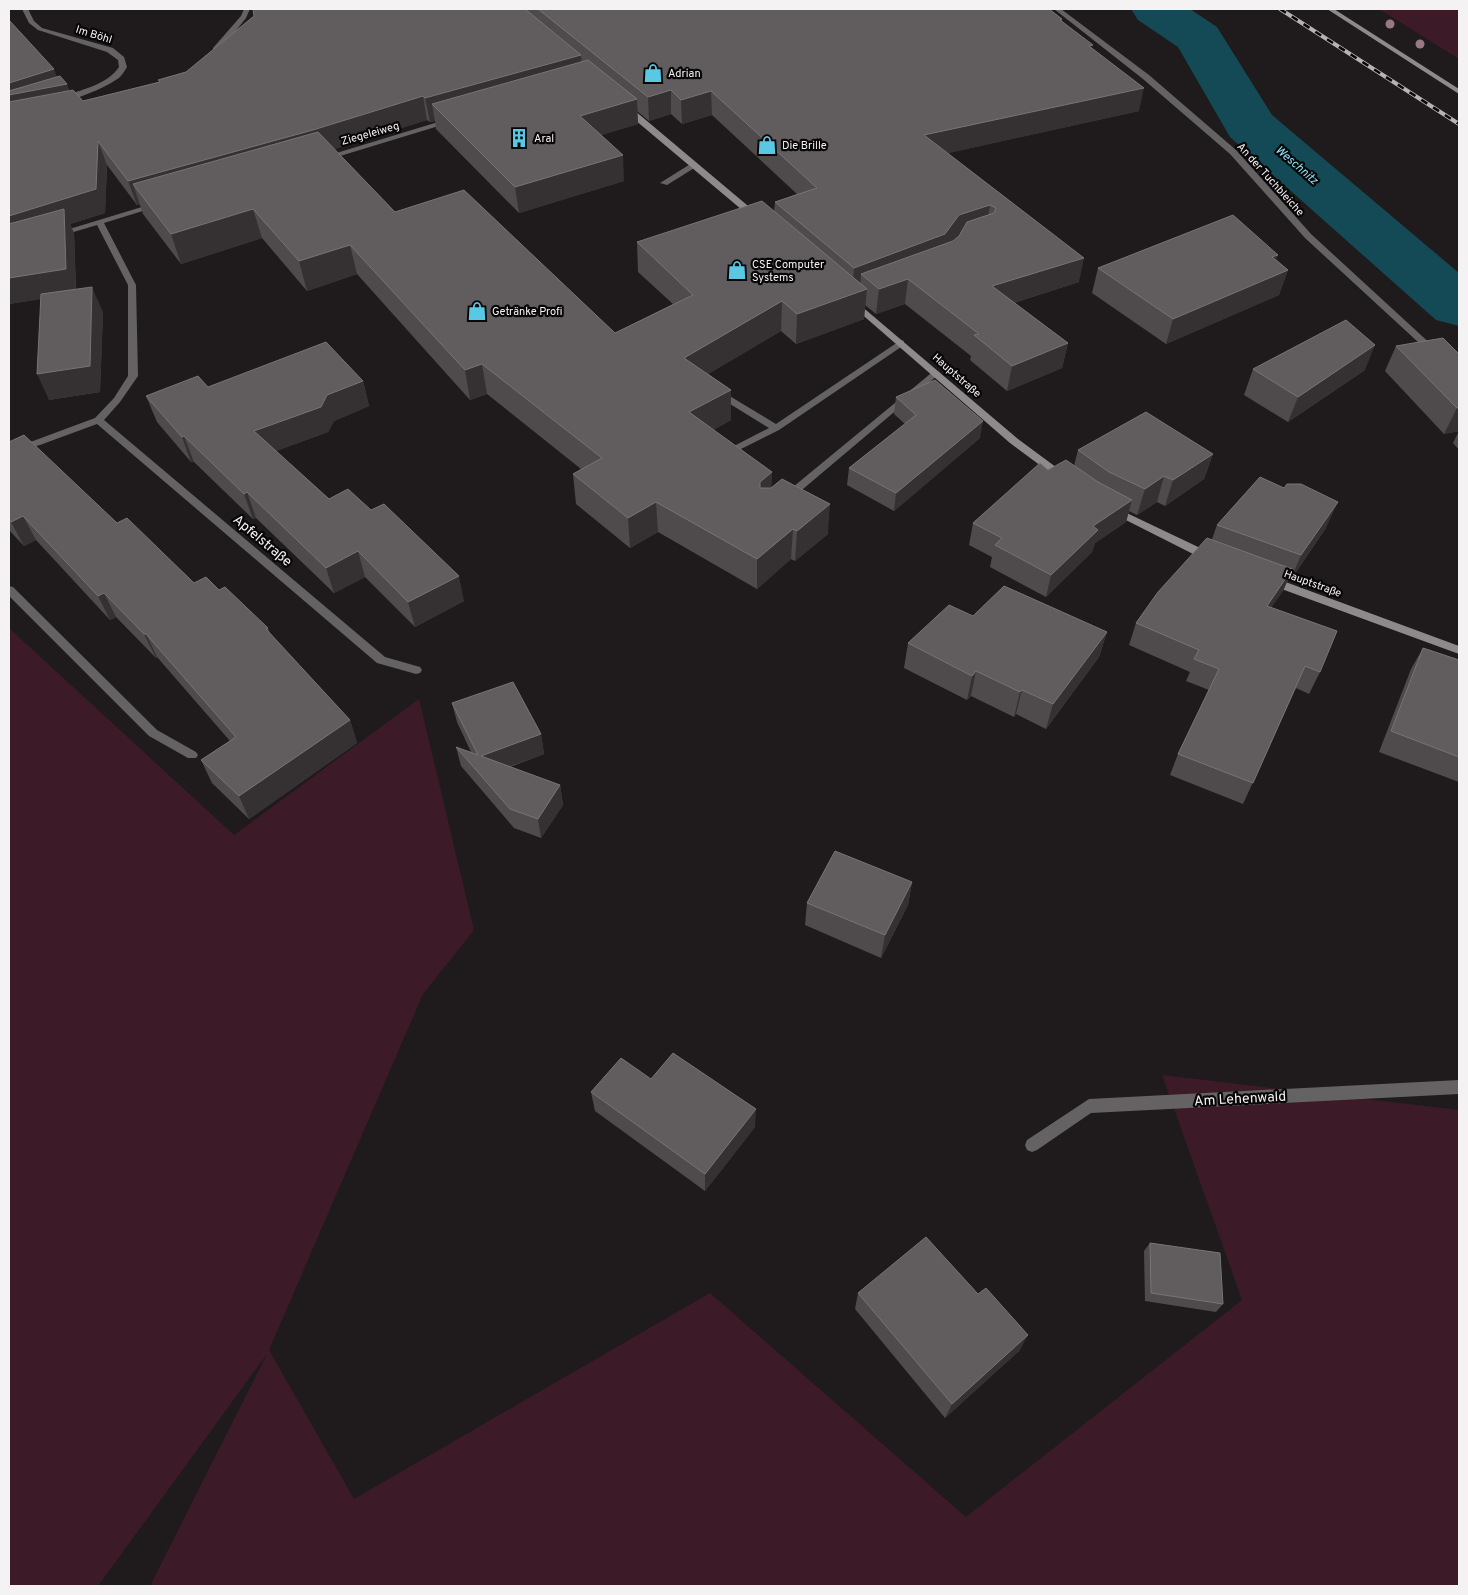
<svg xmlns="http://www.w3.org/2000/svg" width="1468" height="1595" viewBox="0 0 1468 1595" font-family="Overpass,sans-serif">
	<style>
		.green { fill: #3c1a28 }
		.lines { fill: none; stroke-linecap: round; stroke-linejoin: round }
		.river { fill: #144956; fill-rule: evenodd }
		.service { fill: #646263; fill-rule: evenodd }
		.minor { fill: #646263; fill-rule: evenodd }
		.secondary { fill: #8e8a8b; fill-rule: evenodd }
		.rail-casing { stroke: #b6b3b4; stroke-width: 4 }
		.rail { stroke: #080607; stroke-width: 2.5; stroke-dasharray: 7; stroke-linecap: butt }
		.tree { fill: #997783 }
		.wall { fill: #4f4b4d; fill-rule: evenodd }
		.shaded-wall { fill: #353032 }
		.building { fill: #615d5e; stroke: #787476 }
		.labels { text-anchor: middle; stroke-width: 4.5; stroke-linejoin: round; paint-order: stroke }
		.far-street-label { font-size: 11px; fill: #f5f2f3; stroke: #080607 }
		.far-poi-label { font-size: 11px; fill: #f5f2f3; stroke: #080607; text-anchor: start }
		.far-water-label { font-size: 12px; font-style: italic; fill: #8de1f9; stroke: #080607 }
		.street-label { font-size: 14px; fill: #f5f2f3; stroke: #080607 }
	</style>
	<rect width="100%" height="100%" fill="#1f1b1c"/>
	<!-- green -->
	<path class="green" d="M1379,9H1459V59Z
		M9,628L234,835L419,699L474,930L423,994L269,1350L354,1499L710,1293L966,1517L1242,1300L1162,1075L1459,1110V1586H150L267,1354L98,1586H9Z"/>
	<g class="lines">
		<!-- river -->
		<path class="river" d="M1131,9H1190L1217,27L1272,115L1459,273V326L1436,320L1230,137L1178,47L1138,20Z"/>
		<!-- service -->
		<path class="service" d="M692,163L699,165L667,185L660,183Z
			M901,340L904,341V345L779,430L741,449L737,450L732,447L769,428L722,399V395H728L776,424Z
			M935,370L940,373L938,375L790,500H782L781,498L782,496Z"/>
		<!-- minor -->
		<path class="minor" d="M22,9H28L34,21L42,28L113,48L124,57L127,67C125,70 123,74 120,77C109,86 73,102 59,101V97C79,91 107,85 119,67L118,60L107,52L38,30L29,23Z
			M244,9H250L246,18L219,52H213V48L241,16Z
			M1054,9H1061L1149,75L1236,150L1311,234L1459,370V378L1456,377L1305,238L1230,154L1143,79Z
			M448,119L455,121L327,160L320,158Z
			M155,203L162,205L104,223L136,285L138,376L120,402L104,420L385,657L420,667L422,670L420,673L416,674L377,663L97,424L40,445L9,453V447L33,441L95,418L114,398L128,376V285L97,225L57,237L53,234Z
			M9,586L13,587L157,730L196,752L198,755L196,758H188L149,736L9,596Z
			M1459,1080V1094L1091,1113L1037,1150L1032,1152L1027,1150L1025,1145L1027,1140L1089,1099Z"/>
		<!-- secondary -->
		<path class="secondary" d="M1327,9H1334L1459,89V94Z
			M622,105H628L760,216V220H754L622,109Z
			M853,299L1018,439L1068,476V480H1060L1010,443L850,304L849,302Z
			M1112,506L1215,555L1216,558L1215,561H1207L1108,511L1107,509L1108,507Z
			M1269,576L1459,646V654L1265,583L1264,580Z"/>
		<!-- rail casing -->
		<g class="rail-casing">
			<path id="rail" d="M1280,9L1459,124"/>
		</g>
		<!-- rail -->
		<use href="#rail" class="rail"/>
	</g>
	<!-- trees -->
	<g class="tree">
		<circle cx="1390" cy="24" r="4.5"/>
		<circle cx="1420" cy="44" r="4.5"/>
	</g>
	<!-- wall -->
	<path class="wall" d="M253,9H1049L1062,19V21L1092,48L1139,111L948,153L1079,282L1014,303L1068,343L1062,368L1007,391L970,360L971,356L905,304L876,314L865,305L864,319L796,344L781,331L708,374L731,390V420L713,430L772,472L771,488L828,534L795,561L791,559L757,589L658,532L630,548L576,504L573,474L581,469L487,394L470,400L357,274L307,291L262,238L181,264L143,214L140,205H137L107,165L105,213L70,224L74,233L76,289L103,312L100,392L49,400L40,299L9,304V20L57,77L67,84L69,91L83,101L159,82L186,72L254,16ZM637,111L649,121L671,114L682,124L712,115L797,194L775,202L774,211L637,242L638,272L673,304L615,333L395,212L334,149L427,120L430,122L435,121L436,129L519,213L624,181L601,135L638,124Z
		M1277,260L1288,270L1279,295L1166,344L1092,293L1098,268Z
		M1396,346L1459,354V450L1453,443L1459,431L1444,434L1385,371Z
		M1253,369L1365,370L1288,422L1244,395Z
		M363,381L369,406L334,421L328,432L276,451L329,499L464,601L415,627L365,577L334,593L256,518L253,519L194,462H191L157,422L146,396L208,387Z
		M896,397L980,438L894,511L847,485L849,468L905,424L894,414Z
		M9,442L117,523L194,583L219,590L268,628L270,634L350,720L357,743L249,819L212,783L201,760L230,741L157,657L156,658L116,617L110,620L36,540L24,546L9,530Z
		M1078,450L1213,454L1204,479L1165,506L1157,502L1137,515L1129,511L1126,522L1095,543L1092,552L1046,597L990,567L992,557L969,545L973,523L1048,470L1074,466Z
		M1217,525L1326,528L1290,581L1288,580L1283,591L1271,607L1320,672L1309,694L1296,688L1243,804L1170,775L1178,754L1209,690L1186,681L1190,672L1129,645L1136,623L1212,539Z
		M973,616L1107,632L1099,657L1046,729L1016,714L1014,717L971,696L967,700L904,668L908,643Z
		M1423,648L1459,660V782L1379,752L1411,669Z
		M452,703L541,734L544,754L510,767L560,785L563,805L541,838L514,828L461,766L456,747L471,752L457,722Z
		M912,882L908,905L881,958L805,925L807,903Z
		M651,1079L755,1127L705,1191L595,1111L591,1092Z
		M1150,1243L1223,1304L1216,1312L1145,1301L1144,1251Z
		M858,1293L1020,1350L945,1418L855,1309Z"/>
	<!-- shaded-wall -->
	<path class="shaded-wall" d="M581,55L583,78L432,104L435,121L430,122L425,98Z
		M54,69L60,85L67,84L76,107L9,120V83Z
		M1144,88L1139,111L922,159L924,135Z
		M671,90V114L649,121L648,97Z
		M711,91L712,115L682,124L681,100Z
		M423,96L427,120L319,154L133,184L140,205H137L128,181Z
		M637,99L638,124L582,141L580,116Z
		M98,141L107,165L105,213L70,224L74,233L76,294L9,304V216Z
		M623,155L624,181L519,213L515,187Z
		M990,205L986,229L942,258L861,274L860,290L852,293L854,268L959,215Z
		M253,209L262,238L181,264L171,234Z
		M350,245L357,274L307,291L299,261Z
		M1278,255L1271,278L1288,270L1279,295L1166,344L1173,319L1272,257Z
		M1084,258L1079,282L988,311L992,286Z
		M908,279L905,304L876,314L879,289Z
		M92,287L103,312L100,392L49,400L37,374Z
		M867,289L864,319L796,344L797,314Z
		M782,301L781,331L685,388L684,358Z
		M1068,343L1062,368L1007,391L1012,366Z
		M1375,345L1365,370L1288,422L1298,397Z
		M482,364L487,394L470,400L465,370Z
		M363,381L369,406L334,421L328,432L262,456L254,431L327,395Z
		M731,390V420L690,442L689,412Z
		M1457,408H1459V431L1444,434Z
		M983,421L980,438L894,511L896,493Z
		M184,436L194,462H191L182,437Z
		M1213,454L1204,479L1165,506L1173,480Z
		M772,472L771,502L759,512L760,482Z
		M1164,476L1157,502L1137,515L1145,489Z
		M247,492L256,518L253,519L244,494Z
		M1132,500L1126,522L1095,543L1092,552L1046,597L1051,575L1093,526Z
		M656,502L658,532L630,548L628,518Z
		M1338,502L1326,528L1290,581L1301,555Z
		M830,504L828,534L795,561L797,531Z
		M23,516L36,540L24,546L11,522Z
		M793,529L791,559L757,589V559Z
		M358,551L365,577L334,593L326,568Z
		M1292,569L1283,591L1257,628L1267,606Z
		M459,576L464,601L415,627L408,602Z
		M104,593L116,617L110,620L98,596Z
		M1107,632L1099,657L1046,729L1053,704Z
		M144,634H146L157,657L156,658Z
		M976,671L971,696L967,700L972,676Z
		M1022,690L1016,714L1014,717L1020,692Z
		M350,720L357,743L249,819L239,796Z
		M541,734L544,754L485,775L481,756Z
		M560,785L563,805L541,838L538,819Z
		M912,882L908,905L881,958L885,935Z
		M756,1109L755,1127L705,1191V1174Z
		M1028,1335L1020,1350L945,1418L952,1404Z"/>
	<!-- building -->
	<path class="building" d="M253,9H525L581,55L425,98L423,96L313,130L128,181L98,141L96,189L9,216V102L73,90L83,101L160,82L158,80L186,72L254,16Z
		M538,9H1049L1062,19L1060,20L1093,45L1089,46L1144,88L924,135L1084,258L992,286L1068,343L1012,366L974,335L979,334L908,279L879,289L861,274L953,241L959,236L967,222L994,213L996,208L990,205L959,215L945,234L854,268L775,202L817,188L711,91L681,100L671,90L648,97Z
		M9,20L54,69L9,83Z
		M588,60L637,99L580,116L623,155L515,187L432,104Z
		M60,76L67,84L9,95V91Z
		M318,132L395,212L464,190L615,333L693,295L637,242L762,201L867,289L797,314L782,301L684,358L731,390L689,412L772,472L760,482V488H771L782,479L830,504L797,531L793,529L757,559L656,502L628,518L573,474L602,458L482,364L465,370L350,245L299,261L253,209L171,234L133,184Z
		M64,209L66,269L9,278V224Z
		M1233,215L1278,255L1272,257L1288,270L1173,319L1098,268Z
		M92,287L90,366L37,374L41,294Z
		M1346,320L1375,345L1298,397L1253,369Z
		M1443,338L1459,354V408H1457L1396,346Z
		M326,342L363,381L327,395L321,407L254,431L329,499L348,489L371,510L384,504L459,576L408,602L358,551L326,568L247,492L244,494L184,436L182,437L146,396L198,376L208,387Z
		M935,380L983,421L896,493L849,468L916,415L896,397Z
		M1146,412L1213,454L1173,480L1164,476L1145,489L1109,472L1078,450Z
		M24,435L117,523L127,518L194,583L206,577L219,590L225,587L268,628L266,629L350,720L239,796L201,760L236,737L146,634H144L104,593L98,596L23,516L11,522L9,519V442Z
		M1066,460L1098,482L1132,500L1093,526L1098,530L1051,575L995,545L1002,538L973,523L1040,463L1048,470Z
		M1260,477L1284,488L1287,484H1301L1338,502L1301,555L1217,525Z
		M1207,538L1292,569L1267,606L1337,631L1320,672L1305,666L1253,783L1178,754L1219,669L1194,659L1199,650L1136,623L1158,592Z
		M1004,586L1107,632L1053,704L1022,690L1020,692L976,671L972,676L908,643L949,605L973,616Z
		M1423,648L1459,660V757L1391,731Z
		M513,682L541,734L481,756L560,785L538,819L510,809L456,747L478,755L452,703Z
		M835,851L912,882L885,935L807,903Z
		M673,1053L756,1109L705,1174L591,1092L621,1058L651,1079Z
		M926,1237L978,1294L986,1288L1028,1335L952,1404L858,1293Z
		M1150,1243L1220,1253L1223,1304L1151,1293Z"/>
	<!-- icons -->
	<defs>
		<g id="shop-bare" transform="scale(1.5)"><path d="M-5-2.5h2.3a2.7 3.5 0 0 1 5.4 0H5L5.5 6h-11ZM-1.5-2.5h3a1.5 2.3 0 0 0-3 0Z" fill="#59c8e5" stroke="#080607" stroke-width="2.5" paint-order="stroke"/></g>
		<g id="building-bare" transform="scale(1.5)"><path d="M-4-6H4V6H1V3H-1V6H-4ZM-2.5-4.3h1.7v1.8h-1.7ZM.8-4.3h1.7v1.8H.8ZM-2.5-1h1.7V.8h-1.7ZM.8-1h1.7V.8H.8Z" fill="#59c8e5" stroke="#080607" stroke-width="2.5" paint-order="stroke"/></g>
	</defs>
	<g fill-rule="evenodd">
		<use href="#shop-bare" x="653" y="73"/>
		<use href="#building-bare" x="519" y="138"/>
		<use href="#shop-bare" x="767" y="145"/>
		<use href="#shop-bare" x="737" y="270"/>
		<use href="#shop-bare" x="477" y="311"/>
	</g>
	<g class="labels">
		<!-- far-street labels -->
		<g class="far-street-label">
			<text transform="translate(94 34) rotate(17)" y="4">Im Böhl</text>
			<text transform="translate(370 133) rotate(-16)" y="4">Ziegeleiweg</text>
			<text transform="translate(1271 179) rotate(48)" y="4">An der Tuchbleiche</text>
			<text transform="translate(957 375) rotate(41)" y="4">Hauptstraße</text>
			<text transform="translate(1313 583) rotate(20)" y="4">Hauptstraße</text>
		</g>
		<!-- far-poi labels -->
		<g class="far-poi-label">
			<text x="668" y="77">Adrian</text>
			<text x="534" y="142">Aral</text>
			<text x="782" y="149">Die Brille</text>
			<text x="752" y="268">CSE Computer<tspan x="752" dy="13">Systems</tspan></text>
			<text x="492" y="315">Getränke Profi</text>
		</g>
		<!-- far-water labels -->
		<g class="far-water-label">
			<text transform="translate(1297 165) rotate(41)" y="4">Weschnitz</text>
		</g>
		<!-- street labels -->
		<g class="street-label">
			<text transform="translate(263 540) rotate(40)" y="5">Apfelstraße</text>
			<text transform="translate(1240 1098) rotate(-3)" y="5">Am Lehenwald</text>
		</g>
	</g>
	<!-- border -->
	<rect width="1468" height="1595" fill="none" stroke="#f5f2f3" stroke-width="20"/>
</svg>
